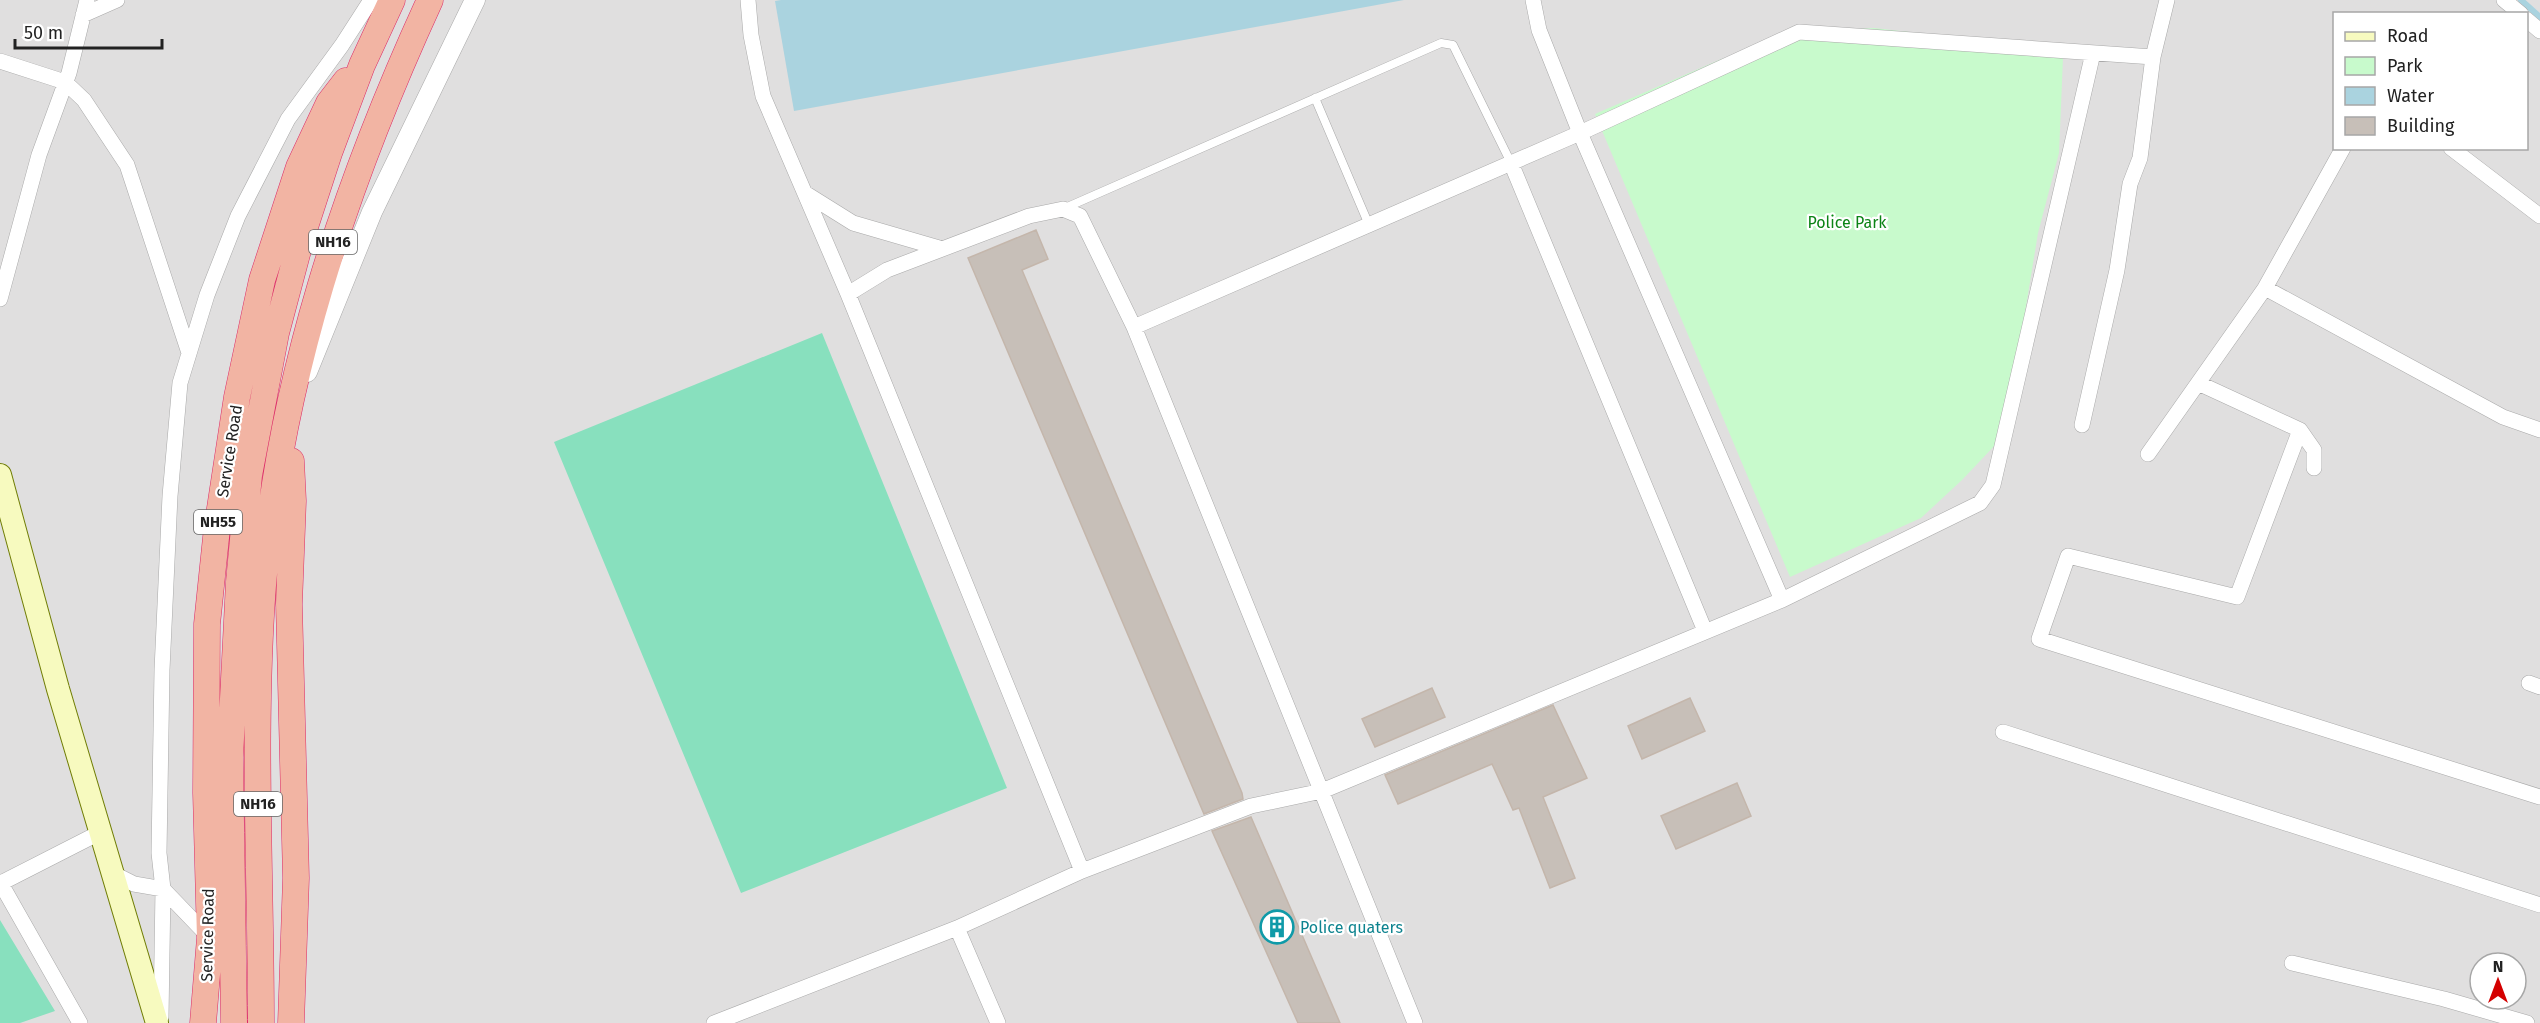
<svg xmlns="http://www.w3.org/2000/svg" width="2540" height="1023" viewBox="0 0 2540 1023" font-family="'Fira Sans',sans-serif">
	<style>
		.residential { fill: #e0dfdf; fill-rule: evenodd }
		.park { fill: #c8facc }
		.pitch { fill: #88e0be }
		.water { fill: #aad3df }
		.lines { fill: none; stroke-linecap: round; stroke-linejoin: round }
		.stream { stroke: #aad3df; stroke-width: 6 }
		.building { fill: #c7bfb8; stroke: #c4b6ab; stroke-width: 1.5 }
		.service-casing { stroke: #a9a9a9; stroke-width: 9 }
		.minor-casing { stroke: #a9a9a9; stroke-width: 16 }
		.tertiary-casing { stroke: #a9a9a9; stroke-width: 21 }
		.secondary-casing { stroke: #707d05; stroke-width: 24 }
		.trunk-casing { stroke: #dc2a67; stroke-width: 27 }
		.service { stroke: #fff; stroke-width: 8 }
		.minor { stroke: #fff; stroke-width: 15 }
		.tertiary { stroke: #fff; stroke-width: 20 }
		.secondary { stroke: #f7fabf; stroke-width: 22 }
		.trunk { stroke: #f2b4a3; stroke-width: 26 }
		.labels { text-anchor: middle; stroke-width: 4.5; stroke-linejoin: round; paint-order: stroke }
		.shield { fill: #fff; stroke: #646464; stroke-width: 1.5 }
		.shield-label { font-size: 15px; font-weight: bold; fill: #222 }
		.park-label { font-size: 16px; fill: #0c8416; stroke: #fff }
		.street-label { font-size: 16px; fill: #222; stroke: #fff }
		.culture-label { font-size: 16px; fill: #0d838f; stroke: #fff; text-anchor: start }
	</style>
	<rect width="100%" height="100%" fill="#f2efe9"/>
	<!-- residential -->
	<path class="residential" d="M0,0H2540V1023H0ZM2334,14H2526V148H2334ZM2480,963H2516V999H2480Z"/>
	<!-- park -->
	<path class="park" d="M1874,28L1998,42L2063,58L2059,153L2038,233L2018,355L1998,442L1962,480L1921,518L1790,577L1595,114L1719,60L1795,33Z"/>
	<!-- pitch -->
	<path class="pitch" d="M822,333L1007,788L741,893L554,442Z
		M0,920L55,1011L20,1023H0Z"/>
	<!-- water -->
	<path class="water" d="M781,0H1404L794,111L775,1Z"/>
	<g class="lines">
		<!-- stream -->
		<path class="stream" d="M2521,0L2540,17"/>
	</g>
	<!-- building -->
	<path class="building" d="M1036,230L1048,259L1022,270L1242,793L1243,799L1204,814L968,258Z
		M1432,688L1445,717L1375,747L1362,719Z
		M1690,698L1705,731L1642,759L1628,726Z
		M1553,705L1587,778L1543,797L1575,878L1550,888L1519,808L1513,810L1492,764L1398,804L1385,775Z
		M1737,783L1751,816L1676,849L1661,816Z
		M1251,817L1340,1023H1298L1212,831Z"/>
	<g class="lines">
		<!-- service casing -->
		<g class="service-casing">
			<path id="service" d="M1315,98L1369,225
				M1065,208L1441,43L1453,45L1511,163"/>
		</g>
		<!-- minor casing -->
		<g class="minor-casing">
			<path id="minor" d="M748,0L751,35L763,96L848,294L1082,871
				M1533,0L1539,30L1580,133L1782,600
				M2504,0L2521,14
				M83,15L117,0
				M2526,19L2540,31
				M0,61L65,82L84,100L127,165L189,353
				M2343,148L2265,288L2503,417L2540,430
				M2451,148L2540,216
				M1511,163L1705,631
				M805,193L853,223L939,248
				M848,294L887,270L1029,216L1063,209L1080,216L1134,327L1415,1023
				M0,299L39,155L69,73L87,0
				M1134,327L1580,133L1799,32L2153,57
				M2198,383L2300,430L2314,450V468
				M2082,425L2117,270L2130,184L2140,158L2153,57L2167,0
				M2300,430L2237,597L2068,556L2039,639L2540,797
				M2148,454L2265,288
				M2529,683L2540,687
				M2003,732L2540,905
				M112,873L134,884L163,889L211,939
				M0,882L80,1023
				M1,883L101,832
				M957,928L998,1023
				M2292,963L2444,999L2527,1023
				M161,1017L163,889L159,853L162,670L170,496L180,383L207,295L238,216L288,119L342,45L371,0
				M714,1023L957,928L1082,871L1251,806L1322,791L1782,600L1980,503L1993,485L2093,53"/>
		</g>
		<!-- tertiary casing -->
		<g class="tertiary-casing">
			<path id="tertiary" d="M307,372L372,212L475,0"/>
		</g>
		<!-- secondary casing -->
		<g class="secondary-casing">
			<path id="secondary" d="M0,475L58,689L157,1023"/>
		</g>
		<!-- trunk casing -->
		<g class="trunk-casing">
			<path id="trunk" d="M291,461L293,501L289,604L296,878L291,1023
				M203,1023L210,938L206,793L207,624L217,528L237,397L262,280L299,167L329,103L346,81
				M234,1023L230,757L239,582L249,475L276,333L301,239L329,153L362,65L392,0
				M261,1023C261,877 252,731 263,585C279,381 345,185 430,0"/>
		</g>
		<!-- service -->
		<use href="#service" class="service"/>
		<!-- minor -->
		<use href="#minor" class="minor"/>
		<!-- tertiary -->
		<use href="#tertiary" class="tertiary"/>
		<!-- secondary -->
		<use href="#secondary" class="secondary"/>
		<!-- trunk -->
		<use href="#trunk" class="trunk"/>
	</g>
	<!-- icons -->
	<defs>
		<g id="building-ring" transform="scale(1.725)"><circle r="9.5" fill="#fff" stroke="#0f9aa8" stroke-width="1.5"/><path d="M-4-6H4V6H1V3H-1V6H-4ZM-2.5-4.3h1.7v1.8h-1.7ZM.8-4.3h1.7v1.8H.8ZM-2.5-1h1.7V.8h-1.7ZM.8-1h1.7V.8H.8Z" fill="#0f9aa8"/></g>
	</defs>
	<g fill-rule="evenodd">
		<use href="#building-ring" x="1277" y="927"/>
	</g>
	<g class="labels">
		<!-- shield labels -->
		<g class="shield">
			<rect x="309" y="230" width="48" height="24" rx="4.5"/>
			<rect x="194" y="510" width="48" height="24" rx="4.5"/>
			<rect x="234" y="792" width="48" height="24" rx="4.5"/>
		</g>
		<g class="shield-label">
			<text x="333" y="247">NH16</text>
			<text x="218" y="527">NH55</text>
			<text x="258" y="809">NH16</text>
		</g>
		<!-- park labels -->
		<g class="park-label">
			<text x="1847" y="228">Police Park</text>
		</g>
		<!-- street labels -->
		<g class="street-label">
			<text transform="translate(229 451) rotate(-81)" y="6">Service Road</text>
			<text transform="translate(207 935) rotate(-89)" y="6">Service Road</text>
		</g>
		<!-- culture labels -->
		<g class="culture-label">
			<text x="1300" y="933">Police quaters</text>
		</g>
	</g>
	<!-- legend -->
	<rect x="2333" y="12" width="195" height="138" fill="#ffffff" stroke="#a7a7a7" stroke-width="1.5"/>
	<rect x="2345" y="32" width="30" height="9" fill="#f7fabf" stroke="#a7a7a7" stroke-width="1.5"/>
	<text x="2387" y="42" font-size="18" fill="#222222">Road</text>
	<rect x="2345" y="57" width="30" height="18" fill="#c8facc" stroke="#a7a7a7" stroke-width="1.5"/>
	<text x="2387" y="72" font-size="18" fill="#222222">Park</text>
	<rect x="2345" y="87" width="30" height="18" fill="#aad3df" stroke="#a7a7a7" stroke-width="1.5"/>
	<text x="2387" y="102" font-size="18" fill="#222222">Water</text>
	<rect x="2345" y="117" width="30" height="18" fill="#c7bfb8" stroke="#a7a7a7" stroke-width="1.5"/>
	<text x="2387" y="132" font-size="18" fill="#222222">Building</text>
	<!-- north arrow -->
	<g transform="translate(2498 981)"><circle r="28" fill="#ffffff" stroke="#a7a7a7" stroke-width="1.5"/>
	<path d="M0-4.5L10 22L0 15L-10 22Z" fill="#d40000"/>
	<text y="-9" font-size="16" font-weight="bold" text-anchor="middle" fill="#222222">N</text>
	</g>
	<!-- scale -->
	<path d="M15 39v9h147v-9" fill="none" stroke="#222222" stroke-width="3"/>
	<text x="24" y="39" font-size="18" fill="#222222" stroke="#ffffff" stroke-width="4.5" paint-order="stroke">50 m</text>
</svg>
